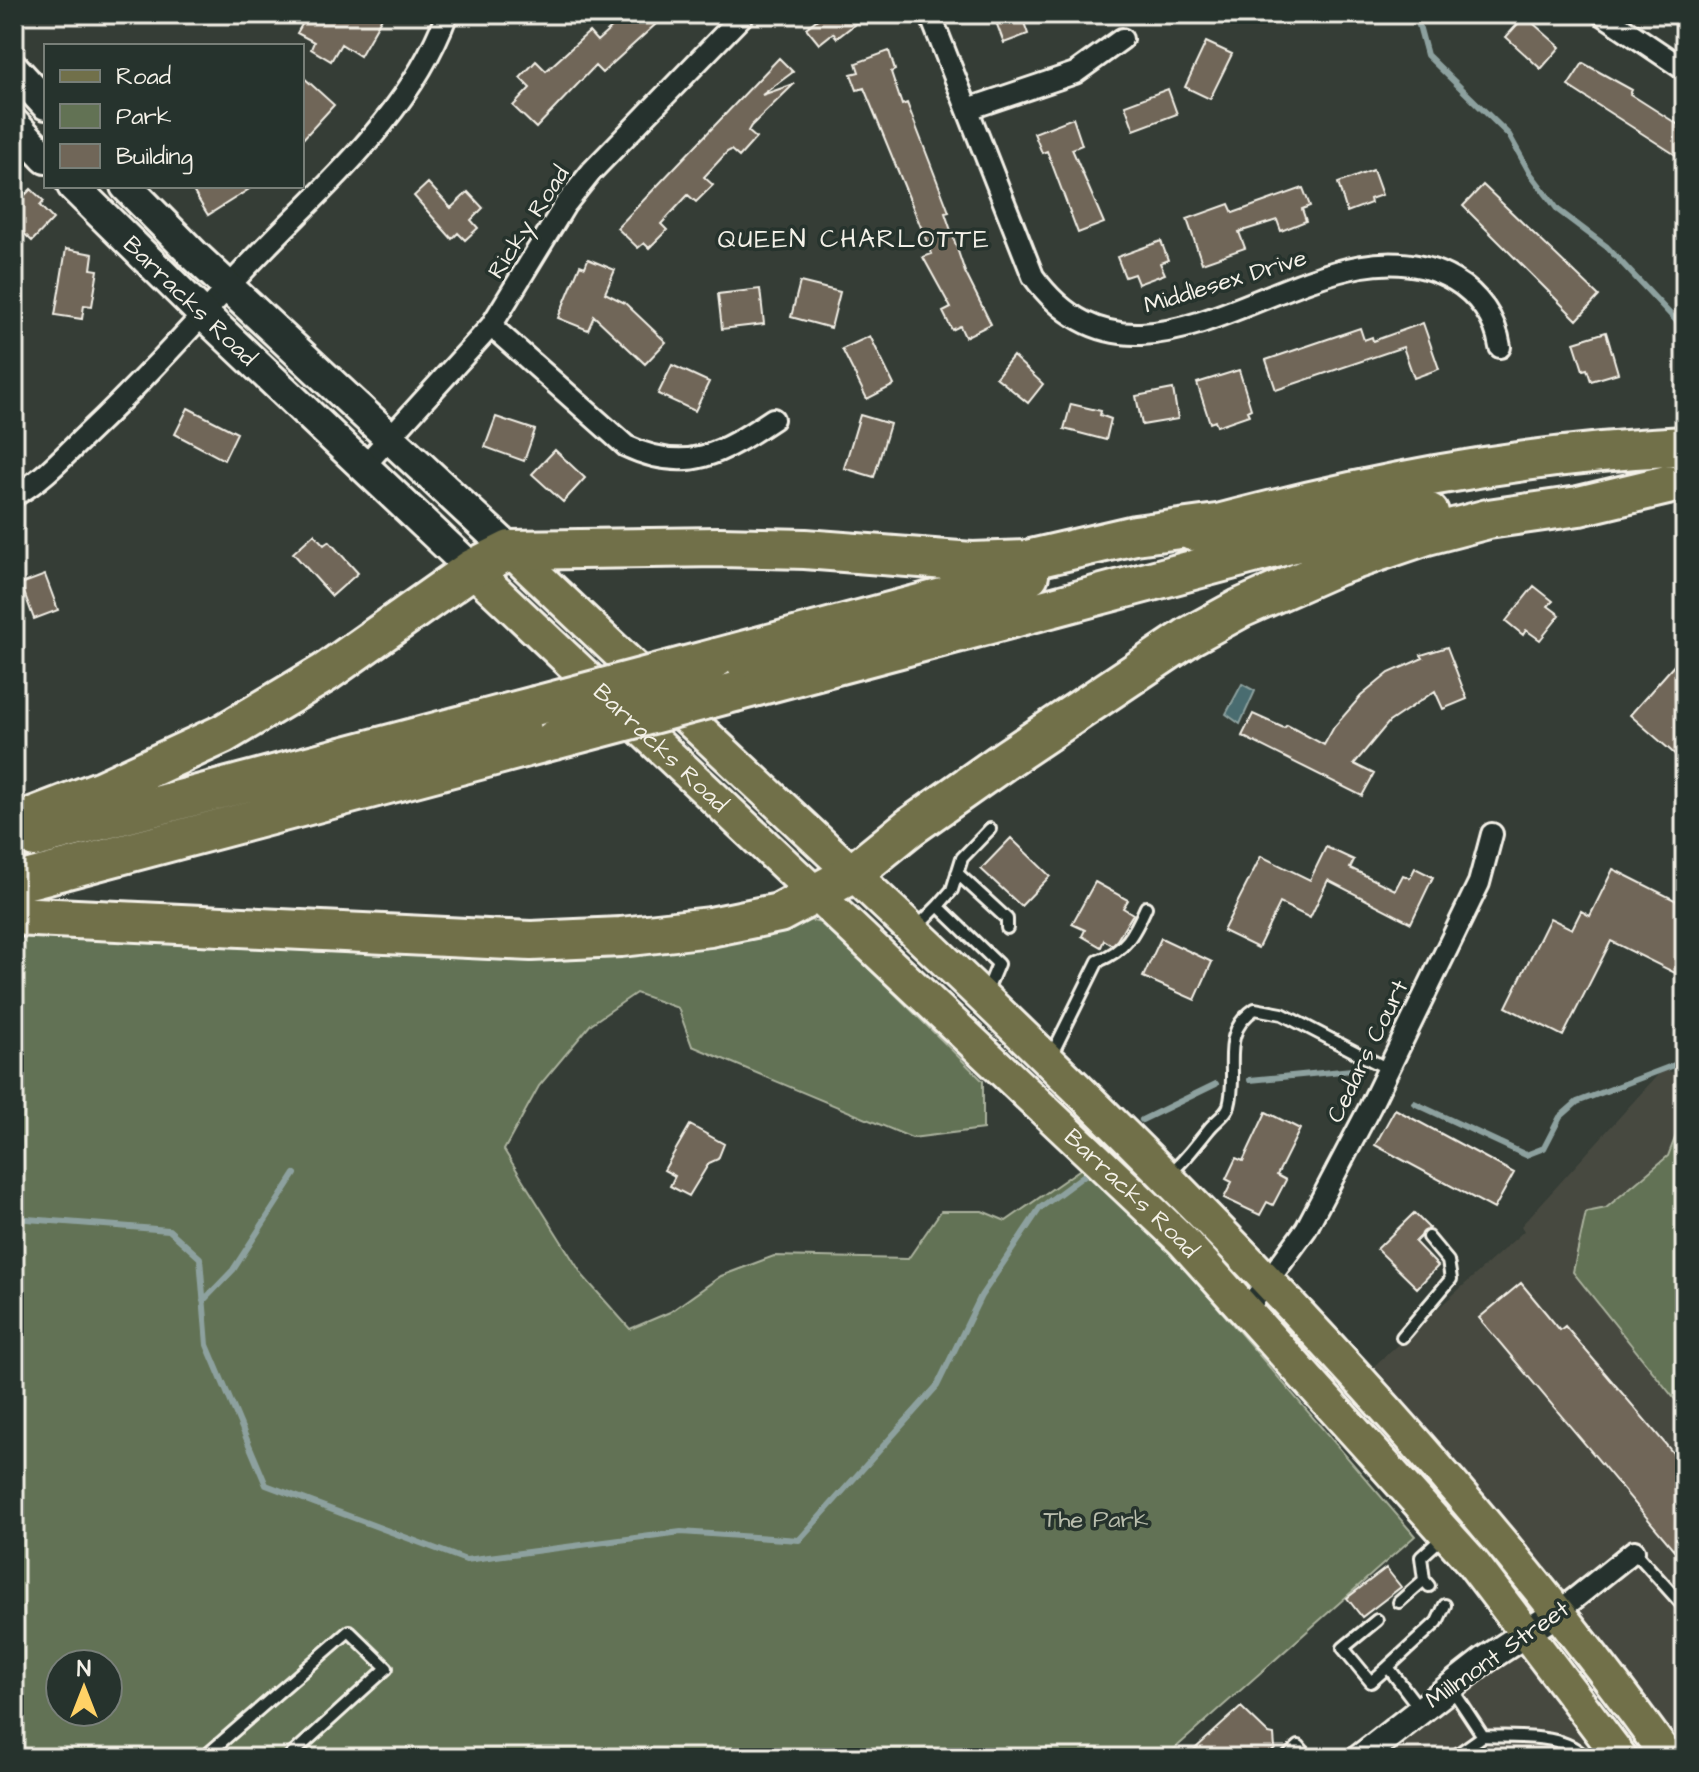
<svg xmlns="http://www.w3.org/2000/svg" width="1699" height="1772" viewBox="0 0 1699 1772" font-family="'Architects Daughter',sans-serif">
	<style>
		.built { fill: #474940 }
		.green { fill: #627254; stroke: #abb29e; stroke-width: 2; fill-rule: evenodd }
		.water { fill: #496c6f; stroke: #8da19f; stroke-width: 2 }
		.lines { fill: none; stroke-linecap: round; stroke-linejoin: round }
		.stream { stroke: #8da19f; stroke-width: 6 }
		.building { fill: #706658; stroke: #f4f1e8; stroke-width: 2 }
		.service-casing { stroke: #f4f1e8; stroke-width: 16 }
		.minor-casing { stroke: #f4f1e8; stroke-width: 26 }
		.tertiary-casing { stroke: #f4f1e8; stroke-width: 32 }
		.secondary-casing { stroke: #f4f1e8; stroke-width: 36 }
		.primary-casing { stroke: #f4f1e8; stroke-width: 38 }
		.motorway-casing { stroke: #f4f1e8; stroke-width: 44 }
		.service { stroke: #26332d; stroke-width: 10 }
		.minor { stroke: #26332d; stroke-width: 20 }
		.tertiary { stroke: #26332d; stroke-width: 26 }
		.secondary { stroke: #26332d; stroke-width: 30 }
		.primary { stroke: #71704a; stroke-width: 32 }
		.motorway { stroke: #71704a; stroke-width: 38 }
		.motorway-bridge-casing { stroke: #f4f1e8; stroke-width: 44; stroke-linecap: butt }
		.motorway-bridge { stroke: #71704a; stroke-width: 38 }
		.labels { text-anchor: middle; stroke-width: 7; stroke-linejoin: round; paint-order: stroke }
		.street-label { font-size: 24px; fill: #f4f1e8; stroke: #26332d }
		.park-label { font-size: 24px; fill: #babead; stroke: #26332d }
		.neighbourhood-label { font-size: 26px; letter-spacing: 2px; fill: #f4f1e8; stroke: #26332d }
	</style>
	<rect width="100%" height="100%" fill="#353d36"/>
	<filter id="ink" filterUnits="userSpaceOnUse"><feTurbulence type="fractalNoise" baseFrequency=".0125" numOctaves="2"/><feDisplacementMap in="SourceGraphic" scale="16" xChannelSelector="R" yChannelSelector="G"/><feConvolveMatrix kernelMatrix="1 2 1 2 8 2 1 2 1" color-interpolation-filters="sRGB"/></filter>
	<g filter="url(#ink)">
		<!-- built -->
		<path class="built" d="M1664,1068L1685,1079V1754L1559,1583L1374,1366L1524,1231L1521,1226Z
			M1527,1632L1613,1758H1361Z"/>
		<!-- green -->
		<path class="green" d="M802,918L824,924L983,1081V1129L912,1138L692,1046L678,1008L636,993L591,1024L539,1086L504,1150L583,1276L630,1329L670,1312L721,1276L774,1256L908,1259L941,1211H982L1006,1221L1092,1161L1415,1536L1164,1758H14V931L225,935ZM60,1664H108V1712H60Z
			M1682,1120H1685V1412L1573,1272L1586,1212L1606,1208L1668,1156Z"/>
		<!-- water -->
		<path class="water" d="M1242,684L1255,691L1240,724L1226,714Z"/>
		<g class="lines">
			<!-- stream -->
			<path class="stream" d="M1416,14L1427,55L1509,135L1530,173L1558,210L1607,247L1685,330
				M1250,1080L1352,1070
				M1414,1103L1526,1155L1544,1148L1560,1117L1577,1102L1685,1061
				M1142,1120L1216,1084
				M14,1218L169,1230L200,1258L207,1345L266,1485L466,1560L681,1532L799,1540L937,1386L981,1296L1040,1208L1086,1174
				M203,1301L233,1270L295,1174"/>
		</g>
		<!-- building -->
		<path class="building" d="M308,14H384L360,56L341,44L331,61L311,49L314,42L297,33Z
			M627,14H667L602,73L595,66L536,128L513,106L530,88L520,78L536,61L546,71L589,32L597,41Z
			M824,14H868L837,38L833,33L819,44L806,28Z
			M993,14H1021L1028,34L1004,43Z
			M1525,16L1560,47L1541,69L1506,37Z
			M1206,42L1232,54L1210,99L1185,87Z
			M889,51L895,70L891,72L902,105L907,103L949,212L945,213L965,272L991,324L965,337L960,326L952,330L943,312L951,308L923,257L932,254L864,88L857,90L851,74L859,72L856,63Z
			M779,58L793,72L762,95L794,84L751,126L748,131L756,138L739,157L731,150L727,152L704,177L713,185L696,202L688,195L661,224L667,230L649,248L644,243L638,248L617,228Z
			M1583,63L1632,90L1630,94L1685,129V161L1568,86Z
			M302,76L334,105L302,140Z
			M1168,89L1177,114L1134,130L1125,105Z
			M1073,118L1082,145L1072,149L1104,223L1078,233L1047,151L1042,153L1034,133Z
			M1373,170L1382,195L1370,199L1371,203L1347,212L1338,183Z
			M14,183L26,194L31,189L44,201L40,206L53,219L32,241L14,224Z
			M428,183L451,208L468,192L483,208L471,220L478,228L465,240L458,233L452,239L414,196Z
			M1483,185L1599,296L1577,320L1463,206Z
			M190,186H254L208,215Z
			M1303,188L1310,206L1302,209L1306,221L1281,231L1277,220L1239,232L1245,248L1202,263L1187,219L1229,204L1233,213Z
			M1161,241L1168,260L1160,263L1165,274L1138,284L1134,274L1125,277L1117,257Z
			M66,249L93,254L91,269L98,270L92,306L84,305L82,319L55,315Z
			M588,259L615,270L605,293L625,303L666,342L645,364L594,316L588,330L558,318L580,265L585,267Z
			M800,282L840,292L831,328L791,317Z
			M760,289L764,324L722,329L718,294Z
			M1423,323L1439,369L1414,378L1403,347L1276,390L1266,360L1360,328L1364,340L1372,337L1373,341Z
			M1606,332L1618,373L1591,381L1587,369L1583,370L1574,342Z
			M870,336L894,385L867,399L842,349Z
			M1013,356L1043,384L1028,403L996,377Z
			M672,365L709,382L695,411L658,394Z
			M1239,370L1251,409L1247,411L1249,415L1217,426L1215,421L1210,423L1197,383Z
			M1173,389L1178,419L1142,425L1136,396Z
			M1071,404L1101,411L1100,415L1111,419L1106,440L1064,429Z
			M188,408L237,433L224,460L175,434Z
			M860,415L890,424L874,477L844,468Z
			M496,417L535,430L524,461L485,447Z
			M555,450L585,478L563,502L532,474Z
			M314,534L324,545L329,541L358,573L332,596L293,553Z
			M45,575L58,610L34,619L21,584Z
			M1534,586L1553,601L1548,606L1560,615L1540,640L1526,630L1523,635L1506,621Z
			M1447,647L1467,699L1443,709L1435,691L1389,722L1354,764L1374,774L1362,796L1242,736L1253,714L1284,728L1287,725L1324,745L1334,727L1361,696L1389,673L1423,658L1421,655Z
			M1685,653V763L1630,715Z
			M1011,838L1050,876L1021,906L981,869Z
			M1326,847L1354,860L1350,868L1395,890L1403,875L1410,878L1415,868L1433,877L1411,923L1328,880L1310,918L1280,903L1258,948L1223,931L1261,856L1310,880Z
			M1613,869L1685,905V978L1611,941L1563,1036L1506,1007L1550,918L1572,929L1581,911L1590,916Z
			M1095,882L1128,900L1123,908L1133,914L1117,940L1112,945L1104,940L1101,947L1082,936L1085,930L1072,924Z
			M1161,938L1212,962L1195,1000L1143,977Z
			M1395,1109L1514,1173L1494,1209L1375,1145Z
			M1266,1112L1300,1129L1277,1175L1286,1180L1273,1205L1267,1202L1260,1215L1224,1198L1232,1182L1226,1179L1236,1158L1243,1161Z
			M690,1125L724,1144L718,1159L709,1163L689,1196L670,1186L675,1176L664,1170Z
			M1414,1213L1429,1228L1415,1242L1438,1266L1417,1288L1377,1249Z
			M1521,1283L1560,1330L1565,1326L1685,1467V1563L1479,1318Z
			M1386,1568L1401,1587L1362,1617L1347,1598Z
			M1241,1707L1269,1734L1274,1735L1275,1749L1263,1758H1185Z"/>
		<g class="lines">
			<!-- service casing -->
			<g class="service-casing">
				<path id="service" d="M957,873L1007,919V928
					M938,906L952,890L962,858L990,829
					M917,927L938,906L998,964L986,993
					M1050,1058L1098,961C1126,950 1134,934 1146,907
					M1168,1175C1185,1161 1195,1146 1209,1129C1215,1121 1226,1115 1229,1106C1239,1071 1218,1033 1255,1009L1282,1014L1388,1069
					M1402,1337L1451,1279L1448,1261L1428,1237
					M1634,1551L1685,1608
					M1424,1580L1421,1557L1444,1536
					M1399,1602L1424,1580L1429,1586
					M1377,1620L1343,1648L1371,1682L1388,1667
					M1420,1709L1388,1667L1437,1622L1445,1605
					M1483,1736C1513,1738 1566,1732 1585,1758
					M203,1758L349,1631L387,1668L288,1758
					M1286,1758L1299,1746L1309,1758
					M1452,1758L1483,1736L1452,1689"/>
			</g>
			<!-- minor casing -->
			<g class="minor-casing">
				<path id="minor" d="M930,14L1033,276C1150,438 1320,201 1454,280C1478,294 1496,319 1500,347
					M1602,14L1685,70
					M968,109L1075,73L1122,39
					M491,326L626,446C688,475 722,453 773,419
					M364,466L491,326L565,205L592,171L744,14
					M14,496C43,480 65,455 88,433C143,381 193,325 244,270C319,189 407,121 447,14
					M1245,1312L1306,1229L1370,1107L1479,883L1492,834
					M1558,1612L1634,1551"/>
			</g>
			<!-- tertiary casing -->
			<g class="tertiary-casing">
				<path id="tertiary" d="M1360,1758L1485,1660L1558,1612"/>
			</g>
			<!-- secondary casing -->
			<g class="secondary-casing">
				<g id="secondary">
					<path d="M14,69L46,104"/>
					<path d="M14,124L46,158"/>
					<path id="s1" d="M73,186L204,315L472,569"/>
					<path d="M126,186L194,255L510,550"/>
				</g>
			</g>
			<!-- primary casing -->
			<g class="primary-casing">
				<g id="primary">
					<path d="M510,550C912,936 1341,1302 1668,1758"/>
					<path id="s2" d="M472,569L1182,1240L1472,1562L1621,1758"/>
				</g>
			</g>
			<!-- motorway casing -->
			<g class="motorway-casing">
				<path id="motorway" d="M1192,531C1355,487 1516,454 1685,446
					M716,658L1029,575
					M735,692L1324,535L1429,513
					M14,824L102,790L223,734L325,673L472,569L510,550L720,547L805,549L972,562L1027,560L1135,535L1217,524
					M35,838L535,706
					M14,883L554,740
					M14,916L531,941L621,937L710,927L779,913L852,874L910,827L1008,758L1190,636L1241,608L1336,566L1427,535L1488,519L1579,506L1667,485"/>
			</g>
			<!-- service -->
			<use href="#service" class="service"/>
			<!-- minor -->
			<use href="#minor" class="minor"/>
			<!-- tertiary -->
			<use href="#tertiary" class="tertiary"/>
			<!-- secondary -->
			<use href="#secondary" class="secondary"/>
			<!-- primary -->
			<use href="#primary" class="primary"/>
			<!-- motorway -->
			<use href="#motorway" class="motorway"/>
			<!-- motorway-bridge casing -->
			<g class="motorway-bridge-casing">
				<path id="motorway-bridge" d="M535,706L716,658
					M554,740L735,692"/>
			</g>
			<!-- motorway-bridge -->
			<use href="#motorway-bridge" class="motorway-bridge"/>
		</g>
	</g>
	<g class="labels">
		<!-- street labels -->
		<g class="street-label">
			<text transform="translate(528 222) rotate(-57)" y="8">Ricky Road</text>
			<text transform="translate(1225 281) rotate(-17)" y="8">Middlesex Drive</text>
			<text dy="8" stroke="none"><textPath href="#s1" startOffset="164">Barracks Road</textPath></text>
			<text dy="8" stroke="none"><textPath href="#s2" startOffset="260">Barracks Road</textPath></text>
			<text transform="translate(1367 1051) rotate(-64)" y="8">Cedars Court</text>
			<text dy="8" stroke="none"><textPath href="#s2" startOffset="908">Barracks Road</textPath></text>
			<text transform="translate(1497 1654) rotate(-35)" y="8">Millmont Street</text>
		</g>
		<!-- park labels -->
		<g class="park-label">
			<text x="1096" y="1527">The Park</text>
		</g>
		<!-- neighbourhood labels -->
		<g class="neighbourhood-label">
			<text x="854" y="247">QUEEN CHARLOTTE</text>
		</g>
	</g>
	<!-- margin -->
	<rect width="1699" height="1772" fill="none" stroke="#26332d" stroke-width="48"/>
	<rect x="24" y="24" width="1651" height="1724" fill="none" stroke="#f4f1e8" stroke-width="3" filter="url(#ink)"/>
	<!-- legend -->
	<rect x="44" y="44" width="260" height="144" fill="#26332d" stroke="#787f78" stroke-width="2"/>
	<rect x="60" y="70" width="40" height="12" fill="#71704a" stroke="#787f78" stroke-width="2"/>
	<text x="116" y="84" font-size="24" fill="#f4f1e8">Road</text>
	<rect x="60" y="104" width="40" height="24" fill="#627254" stroke="#787f78" stroke-width="2"/>
	<text x="116" y="124" font-size="24" fill="#f4f1e8">Park</text>
	<rect x="60" y="144" width="40" height="24" fill="#706658" stroke="#787f78" stroke-width="2"/>
	<text x="116" y="164" font-size="24" fill="#f4f1e8">Building</text>
	<!-- north arrow -->
	<g transform="translate(84 1688)"><circle r="38" fill="#26332d" stroke="#787f78" stroke-width="2"/>
	<path d="M0-6L14 30L0 20L-14 30Z" fill="#ffd166"/>
	<text y="-12" font-size="22" font-weight="bold" text-anchor="middle" fill="#f4f1e8">N</text>
	</g>
</svg>
